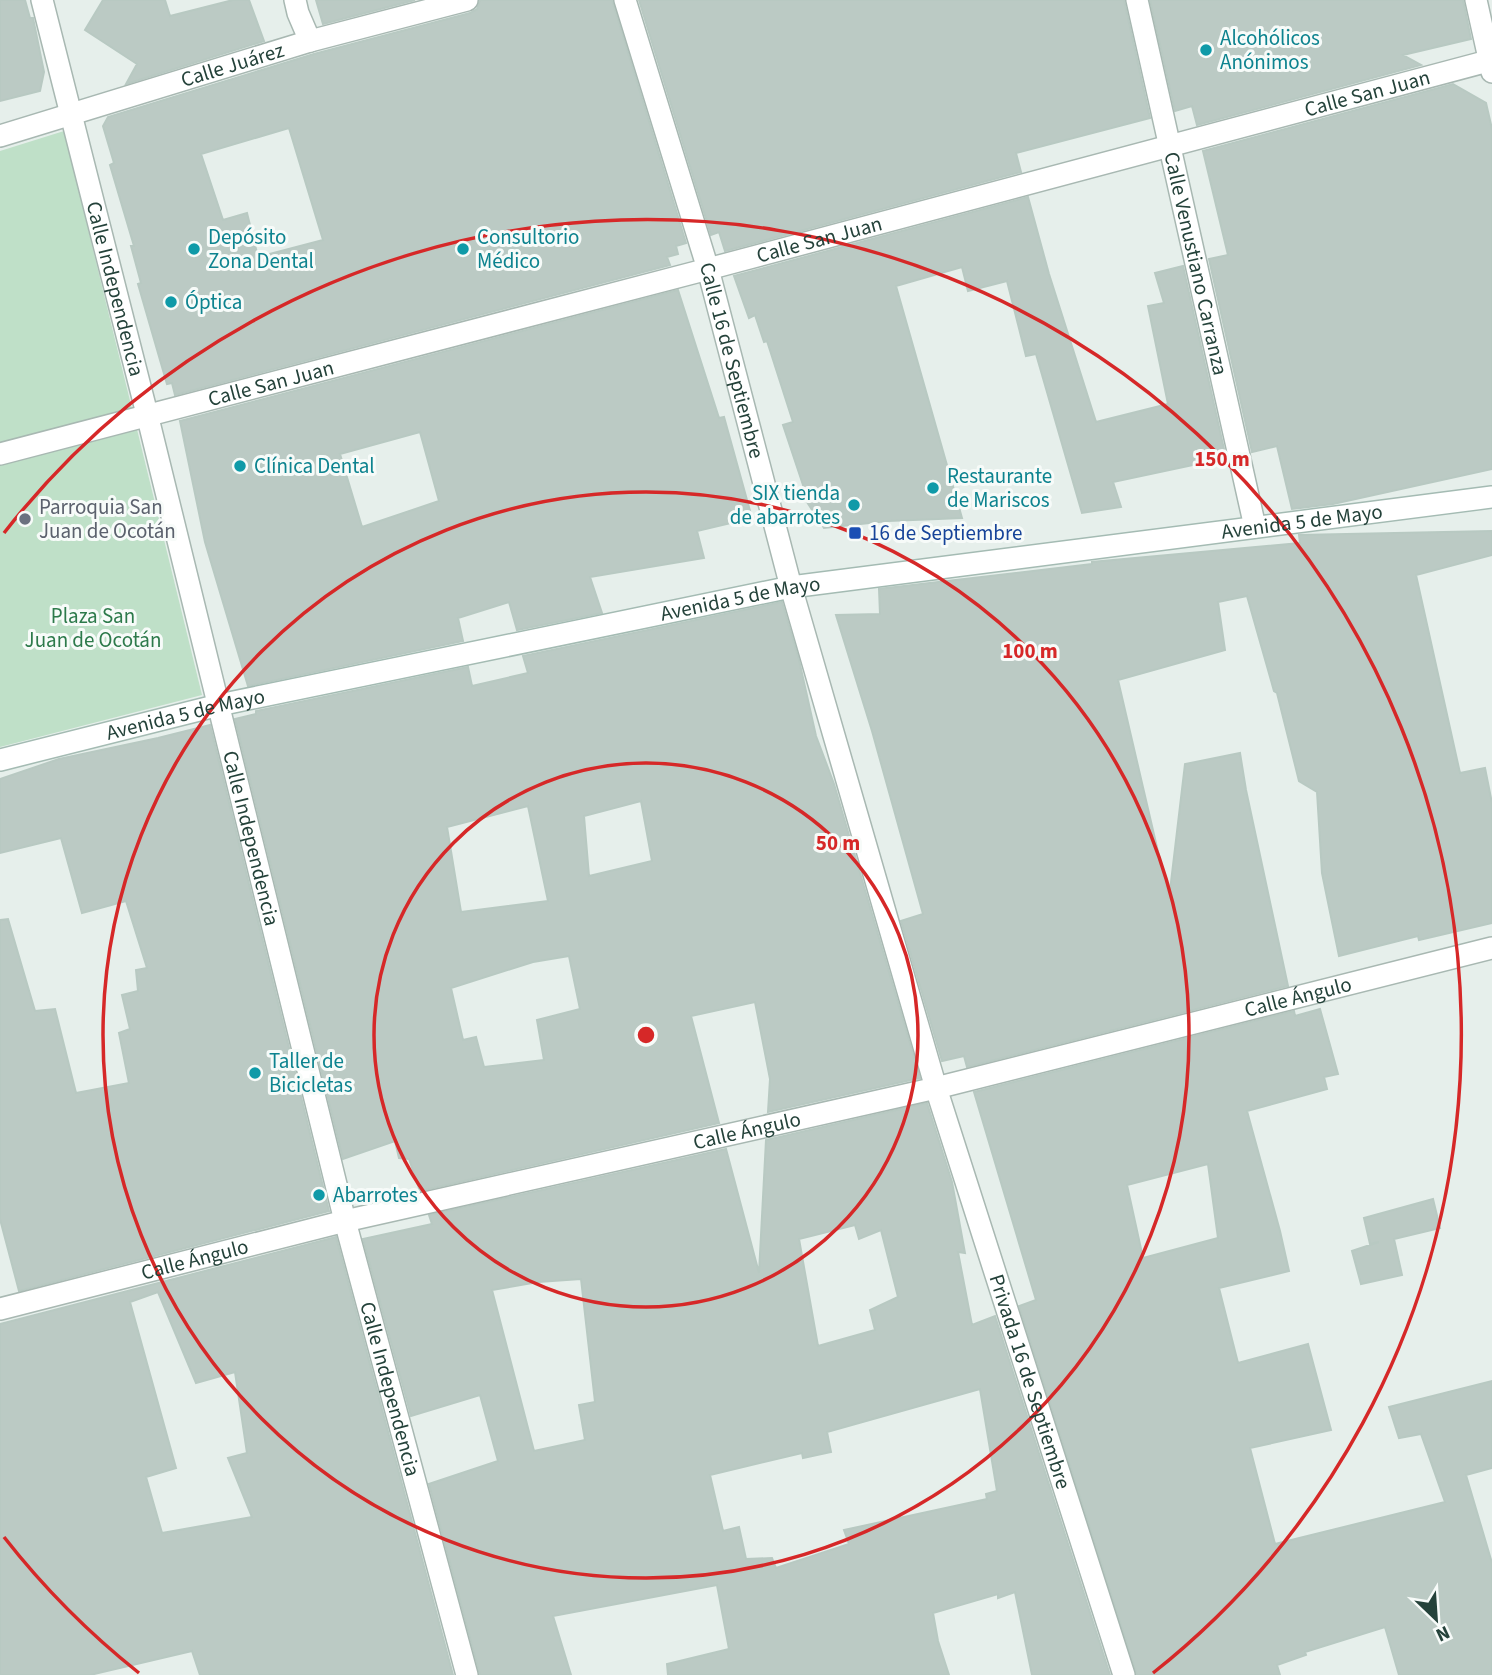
<svg xmlns="http://www.w3.org/2000/svg" width="1492" height="1675" viewBox="0 0 1492 1675" font-family="'Source Sans 3',sans-serif">
	<style>
		.green { fill: #bfe0c8 }
		.building { fill: #bbcac4; stroke: #b8c9c2; stroke-width: 2; fill-rule: evenodd }
		.lines { fill: none; stroke-linecap: round; stroke-linejoin: round }
		.lane-casing { stroke: #a8b8b2; stroke-width: 24 }
		.street-casing { stroke: #a8b8b2; stroke-width: 24 }
		.secondary-casing { stroke: #a4bbb3; stroke-width: 24 }
		.lane { stroke: #fff; stroke-width: 21 }
		.street { stroke: #fff; stroke-width: 21 }
		.secondary { stroke: #fff; stroke-width: 21 }
		.ring { fill: none; stroke: #d62828; stroke-width: 3.5 }
		.culture-dot { fill: #0f9aa8; stroke: #f7fbf9; stroke-width: 2.5 }
		.worship-dot { fill: #6b7280; stroke: #f7fbf9; stroke-width: 2.5 }
		.transit-dot { fill: #1a4fb4; stroke: #f7fbf9; stroke-width: 2.5 }
		.labels { text-anchor: middle; stroke-width: 6; stroke-linejoin: round; paint-order: stroke }
		.culture-label { font-size: 21px; fill: #0d838f; stroke: #f7fbf9; text-anchor: start }
		.street-label { font-size: 21px; fill: #24423a; stroke: #f7fbf9 }
		.worship-label { font-size: 21px; fill: #5b616d; stroke: #f7fbf9; text-anchor: start }
		.transit-label { font-size: 21px; fill: #164399; stroke: #f7fbf9; text-anchor: start }
		.park-label { font-size: 21px; fill: #2d7a4b; stroke: #f7fbf9 }
		.centre { fill: #d62828; stroke: #f7fbf9; stroke-width: 3.5 }
		.ring-label { font-size: 21px; text-anchor: middle; font-weight: bold; fill: #d62828; stroke: #f7fbf9; stroke-width: 6; stroke-linejoin: round; paint-order: stroke }
	</style>
	<rect width="100%" height="100%" fill="#e6efeb"/>
	<!-- green -->
	<path class="green" d="M64,131L202,695L0,747V151Z"/>
	<!-- building -->
	<path class="building" d="M0,0H25L30,18H33L44,72L40,91L0,101Z
		M103,0H165L170,16L233,0H249L264,41L126,84L137,64L85,30Z
		M316,0H415L323,24Z
		M480,0H612L686,243L676,246L678,254L667,257L670,265L175,395L172,383L167,384L138,284L141,283L131,246H134L110,165L114,163L103,126L108,117L314,54L470,13L477,9ZM289,128L323,240L262,256L260,252L257,253L247,213L223,220L201,154Z
		M639,0H1124L1150,118L1016,153L1021,172L725,251L719,232L711,235Z
		M1150,0H1463L1471,39L1403,55L1421,65L1197,125L1192,106L1175,111Z
		M1453,84L1486,103L1492,129V469L1333,504L1292,509L1277,446L1252,452L1209,259L1228,255L1203,151Z
		M1028,197L1049,274L1096,422L1168,404L1148,306L1164,303L1155,273L1183,266L1226,458L1113,482L1121,507L1082,513L1036,354L1026,356L1007,281L968,291L962,267L896,286L962,518L888,521L824,528L801,493L805,491L783,425L793,422L767,341L764,342L755,315L749,318L734,276Z
		M678,290L719,418L724,417L752,518L697,531L704,558L590,577L602,613L517,630L509,602L458,618L463,641L248,686L205,542L180,421ZM420,432L439,501L362,527L340,454Z
		M1492,531V555L1416,575L1460,773L1485,768L1492,803V923L1419,940L1418,936L1339,956L1322,873L1317,792L1299,781L1277,693L1274,691L1247,596L1218,602L1225,650L1118,680L1169,899L1185,764L1240,753L1246,790L1288,986L967,1067L964,1056L942,1061L901,921L923,914L872,731L836,615L880,614L879,589L1092,564V562L1300,543L1299,535Z
		M782,602L799,660L816,736L834,784L920,1078L768,1112L770,1079L755,1002L691,1016L719,1123L420,1191L409,1159L399,1158L395,1141L343,1159L235,719L256,714V711L468,667L472,686L528,673L523,656ZM641,801L652,861L589,876L584,816ZM528,806L548,901L461,912L447,827ZM569,956L580,1009L537,1020L544,1060L484,1067L476,1037L463,1040L451,988L533,962Z
		M210,725L329,1211L19,1291L0,1219V920L8,919L35,1011L55,1009L76,1093L129,1083L119,1033L130,1029L122,995L138,991L136,970L147,968L126,901L82,913L61,838L0,853V779L59,759L158,738Z
		M1320,1009L1338,1074L1324,1077L1327,1089L1247,1111L1280,1231L1289,1271L1219,1288L1238,1363L1308,1344L1331,1430L1250,1448L1275,1544L1445,1502L1421,1434L1399,1438L1389,1407L1492,1381V1468L1466,1475L1492,1563V1675H1399L1385,1627L1305,1652L1306,1655L1277,1665L1280,1675H1137L1019,1306L1036,1300L974,1092L1294,1011L1295,1016ZM1208,1164L1218,1238L1143,1258L1127,1185Z
		M927,1103L952,1182L965,1253L958,1252L972,1325L995,1316L1110,1675H1032L1015,1592L998,1598V1594L933,1613L938,1641L949,1675H668L667,1664L729,1649L717,1585L553,1616L571,1675H480L429,1484L498,1461L480,1395L411,1416L363,1239L432,1224L429,1215L726,1149L759,1273L766,1140ZM855,1225L859,1239L881,1230L898,1297L870,1310L875,1330L818,1346L799,1239ZM581,1279L595,1402L579,1405L585,1440L534,1451L492,1290L538,1282ZM980,1389L997,1491L986,1494L987,1499L844,1530L849,1544L776,1568L772,1558L746,1559L739,1527L723,1531L710,1475L802,1453L803,1458L831,1452L827,1432Z
		M1433,1199L1440,1228L1394,1239L1402,1275L1361,1284L1352,1251L1379,1242L1370,1244L1364,1218Z
		M336,1237L453,1675H200L192,1651L90,1675H0V1324ZM158,1292L196,1383L235,1372L247,1453L228,1458L252,1517L162,1533L146,1477L176,1468L130,1302Z"/>
	<g class="lines">
		<!-- lane casing -->
		<g class="lane-casing">
			<path id="lane" d="M295,0L298,13L310,41"/>
		</g>
		<!-- street casing -->
		<g class="street-casing">
			<g id="street">
				<path id="s1" d="M42,0L147,414L345,1221L467,1675"/>
				<path id="s2" d="M625,0L708,269L791,587L936,1088L1124,1675"/>
				<path id="s3" d="M1137,0L1255,527"/>
				<path d="M1476,0L1492,72"/>
				<path id="s4" d="M0,136L310,41L467,0"/>
				<path id="s5" d="M0,454L708,269L1492,60"/>
				<path id="s6" d="M0,1309L345,1221L936,1088L1492,948"/>
			</g>
		</g>
		<!-- secondary casing -->
		<g class="secondary-casing">
			<g id="secondary">
				<path id="s7" d="M0,760L219,705L791,587L1492,497"/>
			</g>
		</g>
		<!-- lane -->
		<use href="#lane" class="lane"/>
		<!-- street -->
		<use href="#street" class="street"/>
		<!-- secondary -->
		<use href="#secondary" class="secondary"/>
	</g>
	<!-- distance rings -->
	<g class="ring">
		<circle cx="646" cy="1035" r="272"/>
		<circle cx="646" cy="1035" r="543"/>
		<path d="M139 1673A815 815 0 0 1 4 1537M4 533A815 815 0 1 1 1153 1673"/>
	</g>
	<!-- markers -->
	<g class="culture-dot">
		<circle cx="1206" cy="50" r="7"/>
		<circle cx="194" cy="249" r="7"/>
		<circle cx="463" cy="249" r="7"/>
		<circle cx="171" cy="302" r="7"/>
		<circle cx="240" cy="466" r="7"/>
		<circle cx="933" cy="488" r="7"/>
		<circle cx="854" cy="505" r="7"/>
		<circle cx="255" cy="1073" r="7"/>
		<circle cx="319" cy="1195" r="7"/>
	</g>
	<circle class="worship-dot" cx="25" cy="519" r="7"/>
	<rect class="transit-dot" x="848" y="526" width="14" height="14" rx="3.5"/>
	<g class="labels">
		<!-- culture labels -->
		<g class="culture-label">
			<text x="1220" y="45">Alcohólicos<tspan x="1220" dy="24">Anónimos</tspan></text>
			<text x="208" y="244">Depósito<tspan x="208" dy="24">Zona Dental</tspan></text>
			<text x="477" y="244">Consultorio<tspan x="477" dy="24">Médico</tspan></text>
			<text x="185" y="309">Óptica</text>
			<text x="254" y="473">Clínica Dental</text>
			<text x="947" y="483">Restaurante<tspan x="947" dy="24">de Mariscos</tspan></text>
			<text x="840" y="500" text-anchor="end">SIX tienda<tspan x="840" dy="24">de abarrotes</tspan></text>
			<text x="269" y="1068">Taller de<tspan x="269" dy="24">Bicicletas</tspan></text>
			<text x="333" y="1202">Abarrotes</text>
		</g>
		<!-- street labels -->
		<g class="street-label">
			<text dy="7" stroke="none"><textPath href="#s4" startOffset="243">Calle Juárez</textPath></text>
			<text dy="7" stroke="none"><textPath href="#s5" startOffset="1414">Calle San Juan</textPath></text>
			<text dy="7" stroke="none"><textPath href="#s5" startOffset="847">Calle San Juan</textPath></text>
			<text dy="7" stroke="none"><textPath href="#s3" startOffset="270">Calle Venustiano Carranza</textPath></text>
			<text dy="7" stroke="none"><textPath href="#s1" startOffset="298">Calle Independencia</textPath></text>
			<text dy="7" stroke="none"><textPath href="#s2" startOffset="376">Calle 16 de Septiembre</textPath></text>
			<text dy="7" stroke="none"><textPath href="#s5" startOffset="280">Calle San Juan</textPath></text>
			<text dy="7" stroke="none"><textPath href="#s7" startOffset="1325">Avenida 5 de Mayo</textPath></text>
			<text dy="7" stroke="none"><textPath href="#s7" startOffset="758">Avenida 5 de Mayo</textPath></text>
			<text dy="7" stroke="none"><textPath href="#s7" startOffset="191">Avenida 5 de Mayo</textPath></text>
			<text dy="7" stroke="none"><textPath href="#s1" startOffset="864">Calle Independencia</textPath></text>
			<text dy="7" stroke="none"><textPath href="#s6" startOffset="1335">Calle Ángulo</textPath></text>
			<text dy="7" stroke="none"><textPath href="#s6" startOffset="768">Calle Ángulo</textPath></text>
			<text dy="7" stroke="none"><textPath href="#s6" startOffset="201">Calle Ángulo</textPath></text>
			<text dy="7" stroke="none"><textPath href="#s2" startOffset="1440">Privada 16 de Septiembre</textPath></text>
			<text dy="7" stroke="none"><textPath href="#s1" startOffset="1432">Calle Independencia</textPath></text>
		</g>
		<!-- worship labels -->
		<g class="worship-label">
			<text x="39" y="514">Parroquia San<tspan x="39" dy="24">Juan de Ocotán</tspan></text>
		</g>
		<!-- transit labels -->
		<g class="transit-label">
			<text x="869" y="540">16 de Septiembre</text>
		</g>
		<!-- park labels -->
		<g class="park-label">
			<text x="93" y="623">Plaza San<tspan x="93" dy="24">Juan de Ocotán</tspan></text>
		</g>
	</g>
	<circle cx="646" cy="1035" r="10" class="centre"/>
	<g class="ring-label">
		<text x="1222" y="466">150 m</text>
		<text x="1030" y="658">100 m</text>
		<text x="838" y="850">50 m</text>
	</g>
	<!-- north arrow -->
	<g transform="translate(1436 1619) rotate(155)" stroke="#f7fbf9" stroke-width="5" paint-order="stroke">
	<path d="M0-5L12 26L0 18L-12 26Z" fill="#24423a"/>
	<text y="-10" font-size="19" font-weight="bold" text-anchor="middle" fill="#24423a">N</text>
	</g>
</svg>
